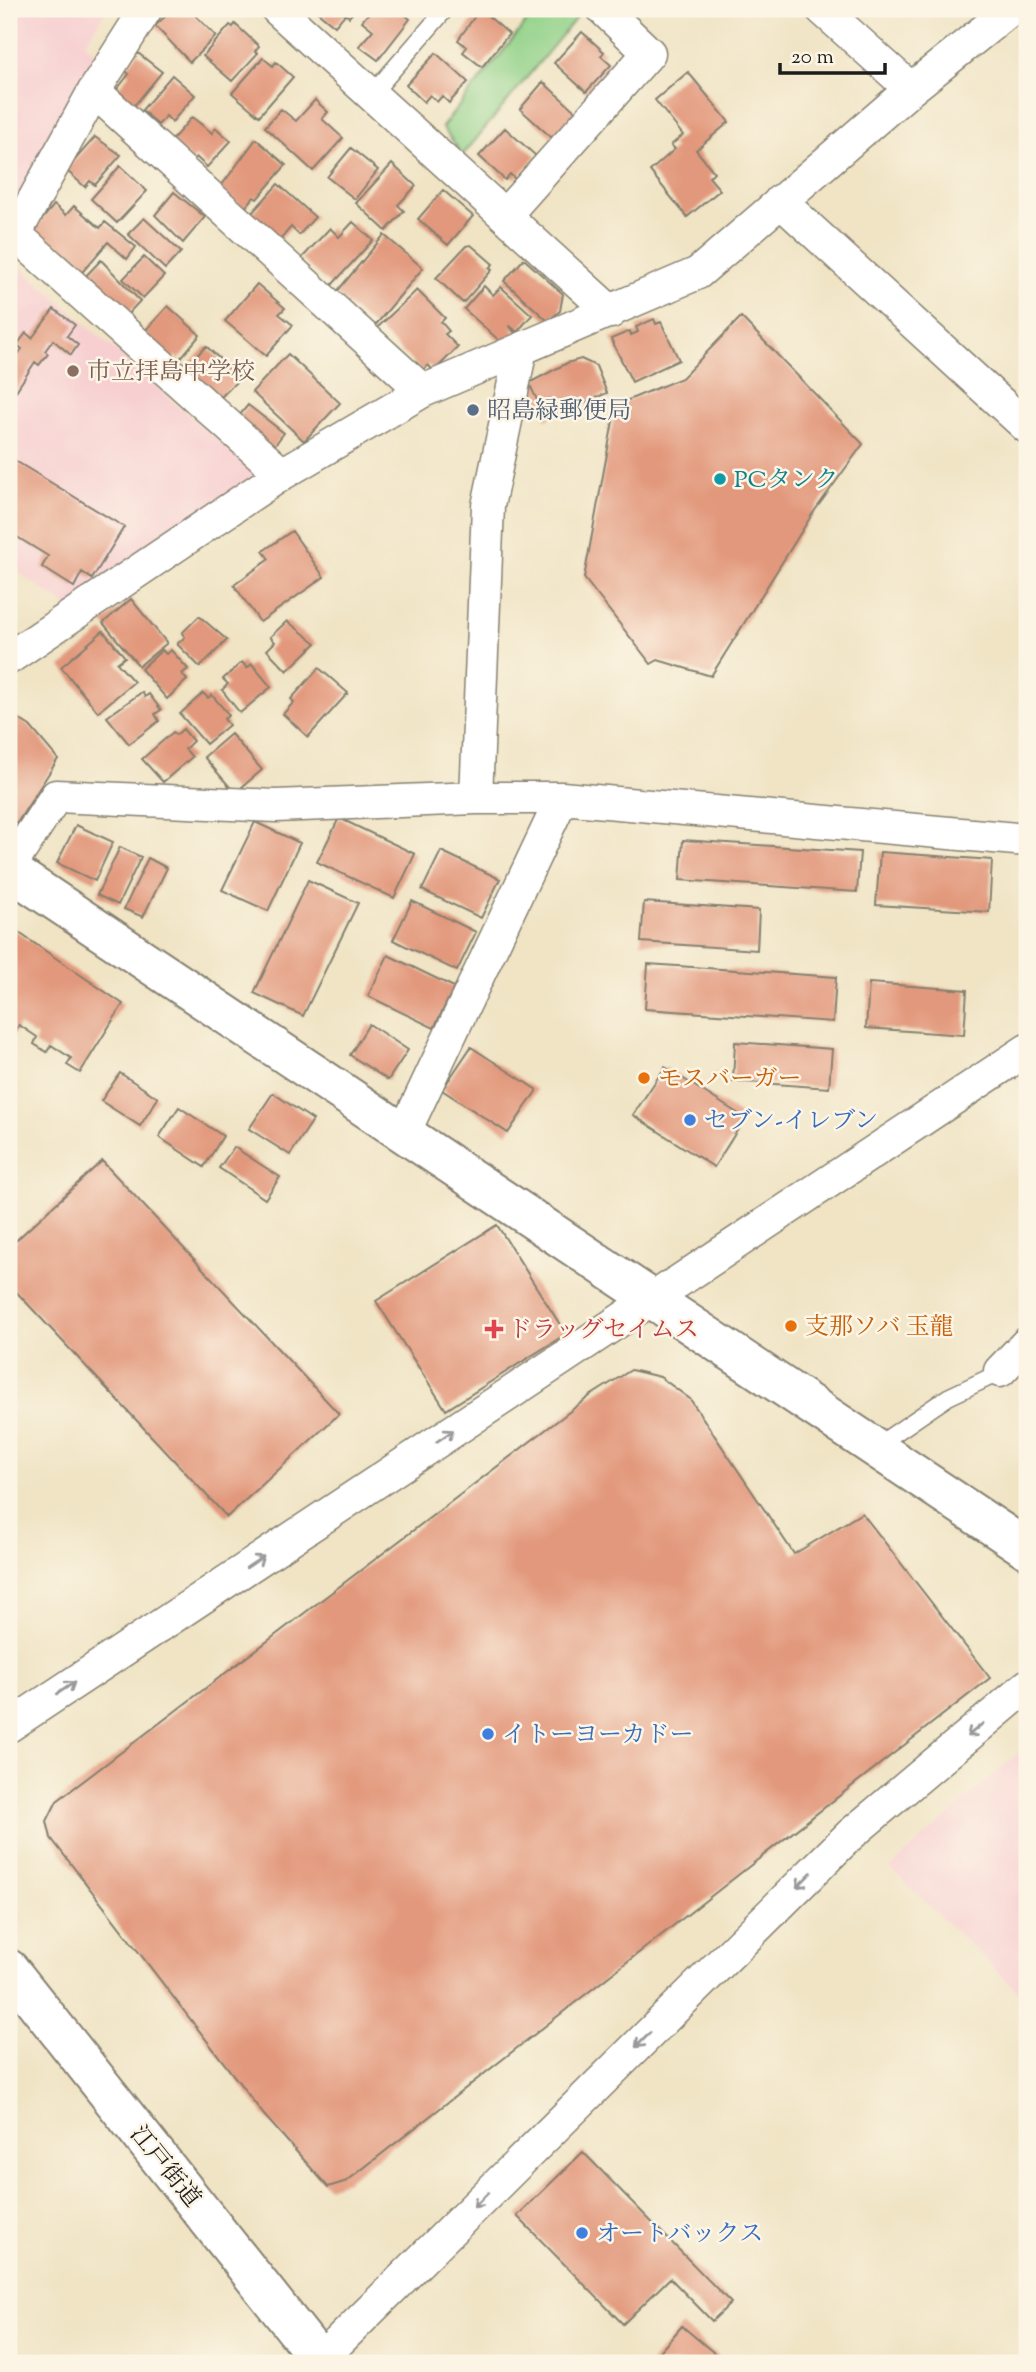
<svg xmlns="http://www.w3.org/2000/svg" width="1036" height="2372" viewBox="0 0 1036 2372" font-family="'Sorts Mill Goudy','Noto Serif JP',serif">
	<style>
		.built { fill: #f7cfd1 }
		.green { fill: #92d289; stroke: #577752; stroke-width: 2 }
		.building { fill: #e2987c }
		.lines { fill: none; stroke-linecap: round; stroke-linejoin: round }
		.service-casing { stroke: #868070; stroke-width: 19 }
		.minor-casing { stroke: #868070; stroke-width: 35 }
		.tertiary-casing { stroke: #868070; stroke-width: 42 }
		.service { stroke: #fff; stroke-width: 16 }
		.minor { stroke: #fff; stroke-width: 32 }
		.tertiary { stroke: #fff; stroke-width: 38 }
		.oneway { stroke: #999 }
		.education-dot { fill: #8d6e63; stroke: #fcf5e5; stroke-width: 2.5 }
		.service-dot { fill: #5c6f8a; stroke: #fcf5e5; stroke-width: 2.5 }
		.culture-dot { fill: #0f9aa8; stroke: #fcf5e5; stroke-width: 2.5 }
		.food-dot { fill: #e8710a; stroke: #fcf5e5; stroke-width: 2.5 }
		.shop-dot { fill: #3f7fe0; stroke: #fcf5e5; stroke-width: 2.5 }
		.health-dot { fill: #e0444e; stroke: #fcf5e5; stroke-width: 2.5 }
		.labels { text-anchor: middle; stroke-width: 5; stroke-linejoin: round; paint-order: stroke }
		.education-label { font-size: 24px; fill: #785e54; stroke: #fcf5e5; text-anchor: start }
		.service-label { font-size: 24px; fill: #4e5e75; stroke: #fcf5e5; text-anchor: start }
		.culture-label { font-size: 24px; fill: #0d838f; stroke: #fcf5e5; text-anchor: start }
		.food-label { font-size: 24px; fill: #c56008; stroke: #fcf5e5; text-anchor: start }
		.shop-label { font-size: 24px; fill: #366cbe; stroke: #fcf5e5; text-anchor: start }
		.health-label { font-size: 24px; fill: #be3a42; stroke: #fcf5e5; text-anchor: start }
		.street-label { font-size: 24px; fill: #1c1c1c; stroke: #fcf5e5 }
	</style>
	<rect width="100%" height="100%" fill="#fcf5e5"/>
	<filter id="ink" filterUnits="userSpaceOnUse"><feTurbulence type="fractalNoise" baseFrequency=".0143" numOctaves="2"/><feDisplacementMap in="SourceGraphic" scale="14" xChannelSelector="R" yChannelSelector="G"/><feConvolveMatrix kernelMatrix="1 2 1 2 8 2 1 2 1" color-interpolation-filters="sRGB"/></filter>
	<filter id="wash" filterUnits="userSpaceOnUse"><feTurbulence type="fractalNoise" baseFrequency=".00686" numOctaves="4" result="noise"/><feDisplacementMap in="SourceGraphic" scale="28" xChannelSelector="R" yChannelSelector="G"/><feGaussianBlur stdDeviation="1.57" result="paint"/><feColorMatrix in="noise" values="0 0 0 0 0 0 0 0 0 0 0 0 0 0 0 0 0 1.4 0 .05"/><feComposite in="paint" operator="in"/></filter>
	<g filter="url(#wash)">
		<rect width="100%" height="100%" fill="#f0e4c5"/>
		<!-- built -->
		<path class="built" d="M9,9H107L85,43L110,67L9,226Z
			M9,257L268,484L78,614L9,566Z
			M1027,1745V2000L890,1868Z"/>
		<!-- green -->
		<path class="green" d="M537,9H567L577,17L463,155L442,127Z"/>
		<g id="blocks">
			<!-- building -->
			<path class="building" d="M173,9H189L216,36L190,62L155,26Z
				M314,9H356L349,17L345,14L335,26Z
				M372,9H398L410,19L378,60L359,46L373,30L362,21Z
				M480,9L509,34L482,67L463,52L467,47L458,40Z
				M235,24L259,46L255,51L258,53L232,81L203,56L230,25L233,27Z
				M582,32L604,52L601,56L611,65L586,92L554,63Z
				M138,53L162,72L134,106L115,92L129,74L125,70Z
				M436,53L468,82L449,103L442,96L437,102L430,95L424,102L406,85Z
				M263,58L273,66L276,62L293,77L259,116L232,93Z
				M688,72L729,122L696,150L714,172L709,177L720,190L687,217L650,171L675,149L671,145L683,135L655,100Z
				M172,75L195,95L172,122L166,116L158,125L142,110Z
				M543,82L576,112L552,138L520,109Z
				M315,100L328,112L322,119L343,138L313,171L265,127L281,109L296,121Z
				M192,117L212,133L216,128L231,141L207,167L196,157L192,161L171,141Z
				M505,128L536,156L515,179L510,174L505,180L479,156Z
				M95,137L121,155L95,185L90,181L85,187L66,170Z
				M256,139L286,165L257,199L254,197L244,209L219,189Z
				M351,148L378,170L355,199L327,177Z
				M392,164L416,186L398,205L404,211L386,231L356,203Z
				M120,166L147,191L117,223L91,199Z
				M278,184L315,217L299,235L291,227L280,240L251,214Z
				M443,190L473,216L448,245L418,219Z
				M174,192L205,217L183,243L155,215Z
				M54,205L66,215L74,206L100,228L105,222L136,247L127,259L108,242L78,277L29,235Z
				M144,218L181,252L165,269L128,234Z
				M353,222L373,240L331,286L301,259L330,228L339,237Z
				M384,235L423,268L374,327L335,294Z
				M471,245L493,264L489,268L492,270L463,303L436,278L466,246Z
				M144,257L164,276L143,298L123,279Z
				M524,259L563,294L560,311L548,321L504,281Z
				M101,260L140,301L125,317L81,281Z
				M257,284L285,308L279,314L293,325L266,356L225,321Z
				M484,286L493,295L501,287L532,315L517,332L509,325L515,333L503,344L464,309Z
				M417,290L445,318L441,322L449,331L445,334L458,347L434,371L428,365L422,371L377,328Z
				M168,306L200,335L179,360L175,356L169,363L144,332Z
				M54,309L75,325L67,336L78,345L71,355L53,340L45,351L48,354L39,365L35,362L14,394L9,390V366L22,349L17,345L26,333L32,338Z
				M741,317L863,444L813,513L711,676L658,660L651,664L584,578L616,405L682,378Z
				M654,319L656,324L661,322L679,360L632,382L611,339L630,331L631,335L638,332L636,327Z
				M206,346L240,378L214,404L181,372Z
				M288,354L340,403L304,441L252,392Z
				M581,359L596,366L607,393L546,419L529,383L567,363Z
				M248,405L284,433L270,451L234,422Z
				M9,457L124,527L92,579L82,572L74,587L42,567L48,556L9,532Z
				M292,531L324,577L260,622L234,585L269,559L263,551Z
				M131,599L167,643L139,666L103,623Z
				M199,616L227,640L200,667L177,644L185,637L182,633Z
				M287,621L316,643L287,671L267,650L275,642L270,637Z
				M103,631L125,657L117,663L134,682L98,712L61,667Z
				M162,650L166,654L171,650L188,669L182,674L187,680L167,699L141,669Z
				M242,662L247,668L252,664L271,687L240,713L222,690L228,684L223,679Z
				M319,668L348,693L308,737L283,714L294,702L291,699Z
				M142,692L145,697L149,694L161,710L155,714L159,721L129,744L107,717Z
				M203,693L208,698L212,695L229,715L224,719L229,725L206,744L180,714Z
				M9,713L30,726L58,759L17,823L9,818Z
				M183,729L193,741L185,749L192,757L163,782L142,759L173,732L176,735Z
				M231,734L262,770L235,793L204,757Z
				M339,818L415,854L394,898L317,862Z
				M255,822L300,843L268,911L222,890Z
				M76,825L113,842L95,881L57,863Z
				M683,840L860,852L857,892L680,880Z
				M120,847L141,857L118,905L97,895Z
				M441,851L500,879L481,918L422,890Z
				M880,852L992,860L989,912L876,905Z
				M148,858L167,868L143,917L124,909Z
				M308,880L358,903L303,1016L254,993Z
				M412,901L476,932L457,971L393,940Z
				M644,902L759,910L757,950L641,942Z
				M9,926L123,1004L80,1073L67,1065L71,1058L51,1045L47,1052L34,1044L37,1037L19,1025L9,1042Z
				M388,955L454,987L434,1028L368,996Z
				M648,964L836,977L833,1022L645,1009Z
				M869,983L967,990L964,1035L866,1028Z
				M369,1024L408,1050L388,1080L350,1055Z
				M735,1042L832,1049L829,1088L733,1081Z
				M471,1047L537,1090L508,1133L442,1090Z
				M665,1067L745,1118L714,1167L633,1115Z
				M120,1073L158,1098L140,1126L101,1101Z
				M273,1093L313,1120L290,1155L249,1129Z
				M179,1107L223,1136L204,1167L159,1137Z
				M234,1147L280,1177L265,1199L219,1168Z
				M102,1161L339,1414L227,1517L9,1284V1247Z
				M497,1225L566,1334L446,1410L376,1301Z
				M631,1370L660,1377L690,1399L794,1554L862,1513L990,1678L347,2181L328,2187L264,2115L51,1838L47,1821L57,1801L590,1396Z
				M583,2152L731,2303L712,2321L670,2278L623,2324L517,2216Z
				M682,2326L726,2363H650Z"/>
		</g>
	</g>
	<g filter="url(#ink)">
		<use href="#blocks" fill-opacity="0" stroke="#868070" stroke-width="2"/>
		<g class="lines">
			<!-- service casing -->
			<g class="service-casing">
				<path id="service" d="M372,94L444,11L440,9
					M875,1447L948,1397L1005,1370"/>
			</g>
			<!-- minor casing -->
			<g class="minor-casing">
				<path id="minor" d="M146,9L94,91L15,234L282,474
					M277,9L611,312
					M822,9L911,89
					M94,91L423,391
					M780,201L1027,427
					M505,215L649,53L603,9
					M9,658L282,474L423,391L698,273L911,89L1011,9
					M476,798L488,506L521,349
					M9,868L56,796L276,806L476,798H562L1027,840
					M404,1133L562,798
					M1000,1371L1027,1343
					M9,1726L1027,1050
					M320,2360L850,1835L1027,1686"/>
			</g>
			<!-- tertiary casing -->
			<g class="tertiary-casing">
				<path id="tertiary" d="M9,870L1027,1549
					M9,1969L322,2363"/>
			</g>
			<!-- service -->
			<use href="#service" class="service"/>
			<!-- minor -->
			<use href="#minor" class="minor"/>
			<!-- tertiary -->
			<use href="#tertiary" class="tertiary"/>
		</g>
		<!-- one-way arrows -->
		<defs><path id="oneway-shaft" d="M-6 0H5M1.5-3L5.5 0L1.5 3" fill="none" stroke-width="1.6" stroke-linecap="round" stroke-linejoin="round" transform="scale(1.75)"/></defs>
		<g class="oneway">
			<use href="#oneway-shaft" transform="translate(445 1436) rotate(-34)"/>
			<use href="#oneway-shaft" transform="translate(255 1562) rotate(-34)"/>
			<use href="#oneway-shaft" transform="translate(66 1688) rotate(-34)"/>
			<use href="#oneway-shaft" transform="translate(975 1730) rotate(140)"/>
			<use href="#oneway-shaft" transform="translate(804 1880) rotate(135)"/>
			<use href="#oneway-shaft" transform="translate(643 2040) rotate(135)"/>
			<use href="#oneway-shaft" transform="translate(481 2200) rotate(135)"/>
		</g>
	</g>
	<!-- markers -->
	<circle class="education-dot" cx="73" cy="371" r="7"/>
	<circle class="service-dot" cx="473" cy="410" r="7"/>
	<circle class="culture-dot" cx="720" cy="479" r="7"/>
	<g class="food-dot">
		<circle cx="644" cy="1078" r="7"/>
		<circle cx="791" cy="1326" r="7"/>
	</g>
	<g class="shop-dot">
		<circle cx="690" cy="1120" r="7"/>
		<circle cx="488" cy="1734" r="7"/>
		<circle cx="582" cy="2233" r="7"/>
	</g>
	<path class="health-dot" d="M490.5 1318.5h7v7h7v7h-7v7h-7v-7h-7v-7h7z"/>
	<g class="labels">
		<!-- education labels -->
		<g class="education-label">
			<text x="87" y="379">市立拝島中学校</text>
		</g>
		<!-- service labels -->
		<g class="service-label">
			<text x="487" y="418">昭島緑郵便局</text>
		</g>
		<!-- culture labels -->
		<g class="culture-label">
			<text x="734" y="487">PCタンク</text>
		</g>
		<!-- food labels -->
		<g class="food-label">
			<text x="658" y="1086">モスバーガー</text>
			<text x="805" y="1334">支那ソバ 玉龍</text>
		</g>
		<!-- shop labels -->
		<g class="shop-label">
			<text x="704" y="1128">セブン-イレブン</text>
			<text x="502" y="1742">イトーヨーカドー</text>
			<text x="596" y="2241">オートバックス</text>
		</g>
		<!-- health labels -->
		<g class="health-label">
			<text x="508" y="1337">ドラッグセイムス</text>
		</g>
		<!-- street labels -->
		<g class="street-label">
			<text transform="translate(166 2166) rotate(51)" y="8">江戸街道</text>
		</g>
	</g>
	<!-- margin -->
	<rect width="1036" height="2372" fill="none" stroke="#fcf5e5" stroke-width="35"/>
	<!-- scale -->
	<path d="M780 63v10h105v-10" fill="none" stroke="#1c1c1c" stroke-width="3.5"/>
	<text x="791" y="63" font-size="21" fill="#1c1c1c" stroke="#fcf5e5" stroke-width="5" paint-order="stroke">20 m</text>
</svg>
